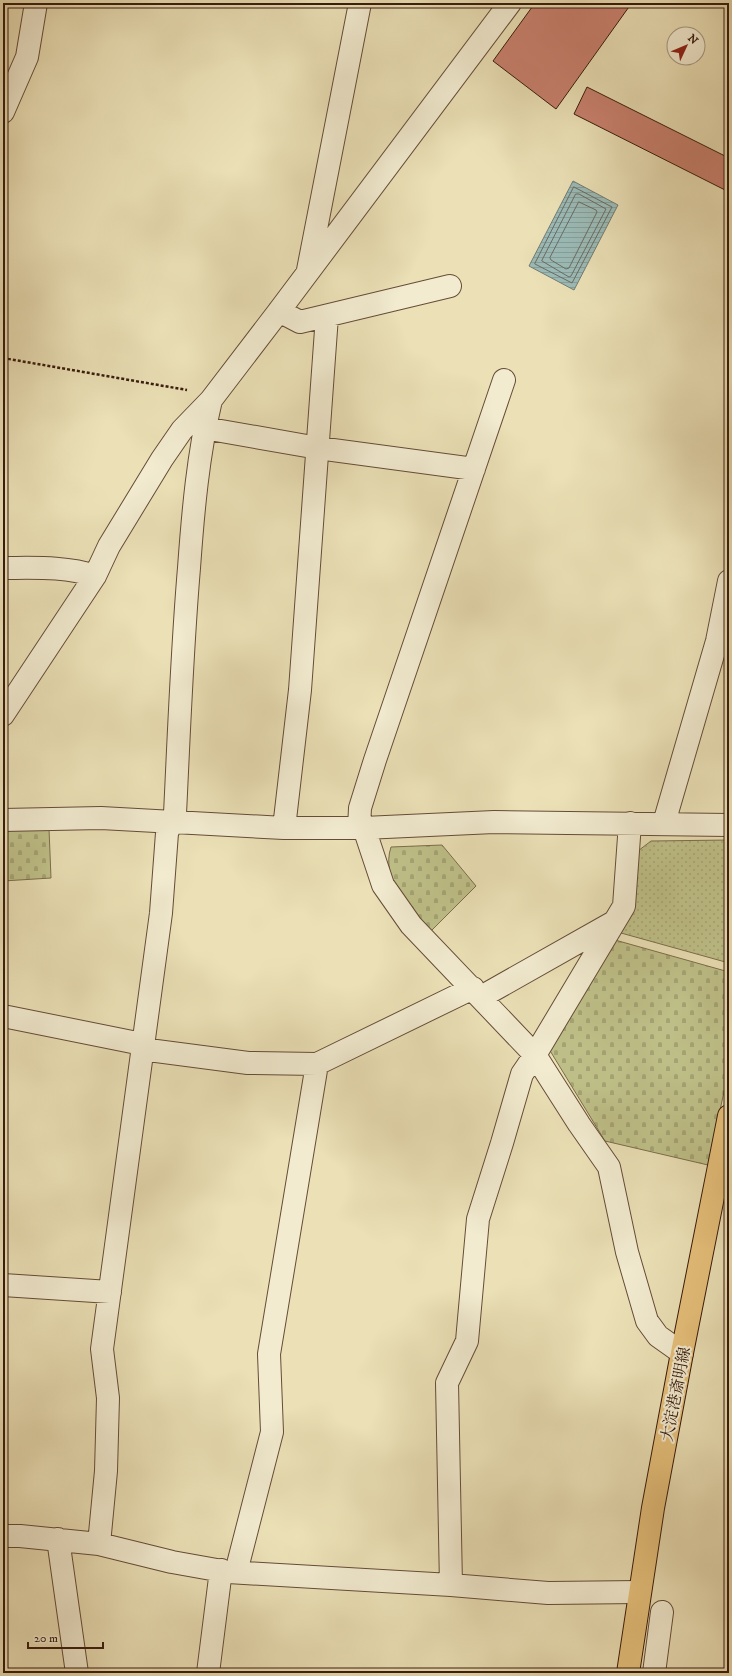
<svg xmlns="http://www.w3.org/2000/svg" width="732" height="1676" viewBox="0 0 732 1676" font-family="'IM FELL DW Pica','Noto Serif JP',serif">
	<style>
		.green { fill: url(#green-dots); stroke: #7c6e4b }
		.cemetery { fill: url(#cemetery-stones); stroke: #7c6e4b }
		.water { fill: url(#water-rules); stroke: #737b73 }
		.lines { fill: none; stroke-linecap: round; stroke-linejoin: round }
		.shore { stroke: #6a6b62; stroke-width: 1 }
		.building { fill: #c9816f; stroke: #381b0d }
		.minor-casing { stroke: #654c37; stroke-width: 24 }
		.major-casing { stroke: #381b0d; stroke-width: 24 }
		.path { stroke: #381b0d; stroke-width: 2.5; stroke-dasharray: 3 2; stroke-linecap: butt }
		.minor { stroke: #f2ebd0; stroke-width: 22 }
		.major { stroke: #e6c07b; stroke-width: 22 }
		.labels { text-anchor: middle; stroke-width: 4; stroke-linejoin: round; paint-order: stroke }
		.street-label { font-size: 16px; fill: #381b0d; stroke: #f2ebd0 }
	</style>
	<defs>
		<pattern id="green-dots" width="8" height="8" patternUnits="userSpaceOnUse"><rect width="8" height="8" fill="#bfc089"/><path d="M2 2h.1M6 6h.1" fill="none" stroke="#a5a475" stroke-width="1.8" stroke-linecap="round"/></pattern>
		<pattern id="cemetery-stones" width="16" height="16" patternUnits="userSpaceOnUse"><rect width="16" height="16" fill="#bfc089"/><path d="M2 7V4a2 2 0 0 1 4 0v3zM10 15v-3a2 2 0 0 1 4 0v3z" fill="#a5a475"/></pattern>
		<pattern id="water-rules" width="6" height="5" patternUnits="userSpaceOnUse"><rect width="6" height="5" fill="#9bbbb7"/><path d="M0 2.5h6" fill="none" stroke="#86a09c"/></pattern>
	</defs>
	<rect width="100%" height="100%" fill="#ebe0b6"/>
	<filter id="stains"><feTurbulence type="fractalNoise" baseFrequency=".005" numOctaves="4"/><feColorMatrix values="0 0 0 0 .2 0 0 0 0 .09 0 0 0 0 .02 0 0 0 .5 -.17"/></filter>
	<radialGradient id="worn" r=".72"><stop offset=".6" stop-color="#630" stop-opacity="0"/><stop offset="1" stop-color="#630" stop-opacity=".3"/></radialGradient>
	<!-- green -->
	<path class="green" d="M729,840V963L621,933L631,906L634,854L651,841Z"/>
	<!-- cemetery -->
	<path class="cemetery" d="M49,829L51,878L3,881V831Z
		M442,845L476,886L431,931C411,909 380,880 391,847Z
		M615,940L729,972V1069L708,1165L605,1141L549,1049Z"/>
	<!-- water -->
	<path class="water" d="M573,181L618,205L574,290L529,266Z"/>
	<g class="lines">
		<!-- shore -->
		<path class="shore" d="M574,187L612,207L572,283L535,264Z
			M576,194H579L606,209L571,276L569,277L542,261Z
			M579,202L596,210L597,212L569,268L566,269L551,260L550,258Z"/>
	</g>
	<!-- building -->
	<path class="building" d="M535,3H630L631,4L556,109L493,61Z
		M587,87L729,158V192L574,114Z"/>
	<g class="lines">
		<!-- minor casing -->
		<g class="minor-casing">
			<path id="minor" d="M3,112L27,57L36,3
				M308,270L360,3
				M279,311L300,322L450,286
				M204,428L318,448L474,469
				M3,568C33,568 66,566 95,576
				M3,715L95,576L109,546L162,459L182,430L211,400L279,311L510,3
				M3,820L101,818L284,828H364L494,822L729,825
				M664,823L717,641L729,581
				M284,828L300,690L327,316
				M359,828L360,808L375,760L504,380
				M364,828L383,885L411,925L535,1055L579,1124L609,1167L627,1252L647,1321L658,1336L682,1353
				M481,997L612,923
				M3,1016L142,1044
				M141,1049L248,1063L317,1064
				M3,1285L110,1292
				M3,1536H20L99,1544L172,1562L228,1572L451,1585L548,1593L639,1592
				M58,1539L77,1673
				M99,1544L106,1471L108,1398L102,1349L161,913L167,833L175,814C179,732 182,650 189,568C193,512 198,455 211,400
				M236,1572L272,1432L269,1354L317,1064L473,988
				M451,1585L447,1383L467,1341L478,1219L502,1143L522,1074L535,1055L624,906L630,823
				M208,1673L221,1570
				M654,1673L662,1612"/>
		</g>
		<!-- major casing -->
		<g class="major-casing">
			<path id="major" d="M628,1673L653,1508L682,1353L729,1116"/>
		</g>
		<!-- path -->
		<path class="path" d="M3,358L187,390"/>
		<!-- minor -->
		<use href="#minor" class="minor"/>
		<!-- major -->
		<use href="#major" class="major"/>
	</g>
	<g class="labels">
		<!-- street labels -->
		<g class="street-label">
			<text transform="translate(675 1394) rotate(-79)" y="6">大淀港斎明線</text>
		</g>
	</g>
	<!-- margin -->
	<rect width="732" height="1676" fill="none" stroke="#ebe0b6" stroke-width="16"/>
	<rect x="4" y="4" width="724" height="1668" fill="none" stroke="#381b0d" stroke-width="2"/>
	<rect x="8" y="8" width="716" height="1660" fill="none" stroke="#381b0d"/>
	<!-- north arrow -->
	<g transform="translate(686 46) rotate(46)"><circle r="19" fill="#f2ebd0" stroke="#a89882"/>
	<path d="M0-3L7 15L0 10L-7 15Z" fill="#8f2418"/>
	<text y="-6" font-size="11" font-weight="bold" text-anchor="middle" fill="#381b0d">N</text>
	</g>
	<!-- scale -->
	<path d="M28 1642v6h75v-6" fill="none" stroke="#381b0d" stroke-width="2"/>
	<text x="34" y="1642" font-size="12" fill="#381b0d" stroke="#f2ebd0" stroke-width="3" paint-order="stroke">20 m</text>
	<rect width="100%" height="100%" filter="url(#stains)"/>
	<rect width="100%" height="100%" fill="url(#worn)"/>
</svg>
